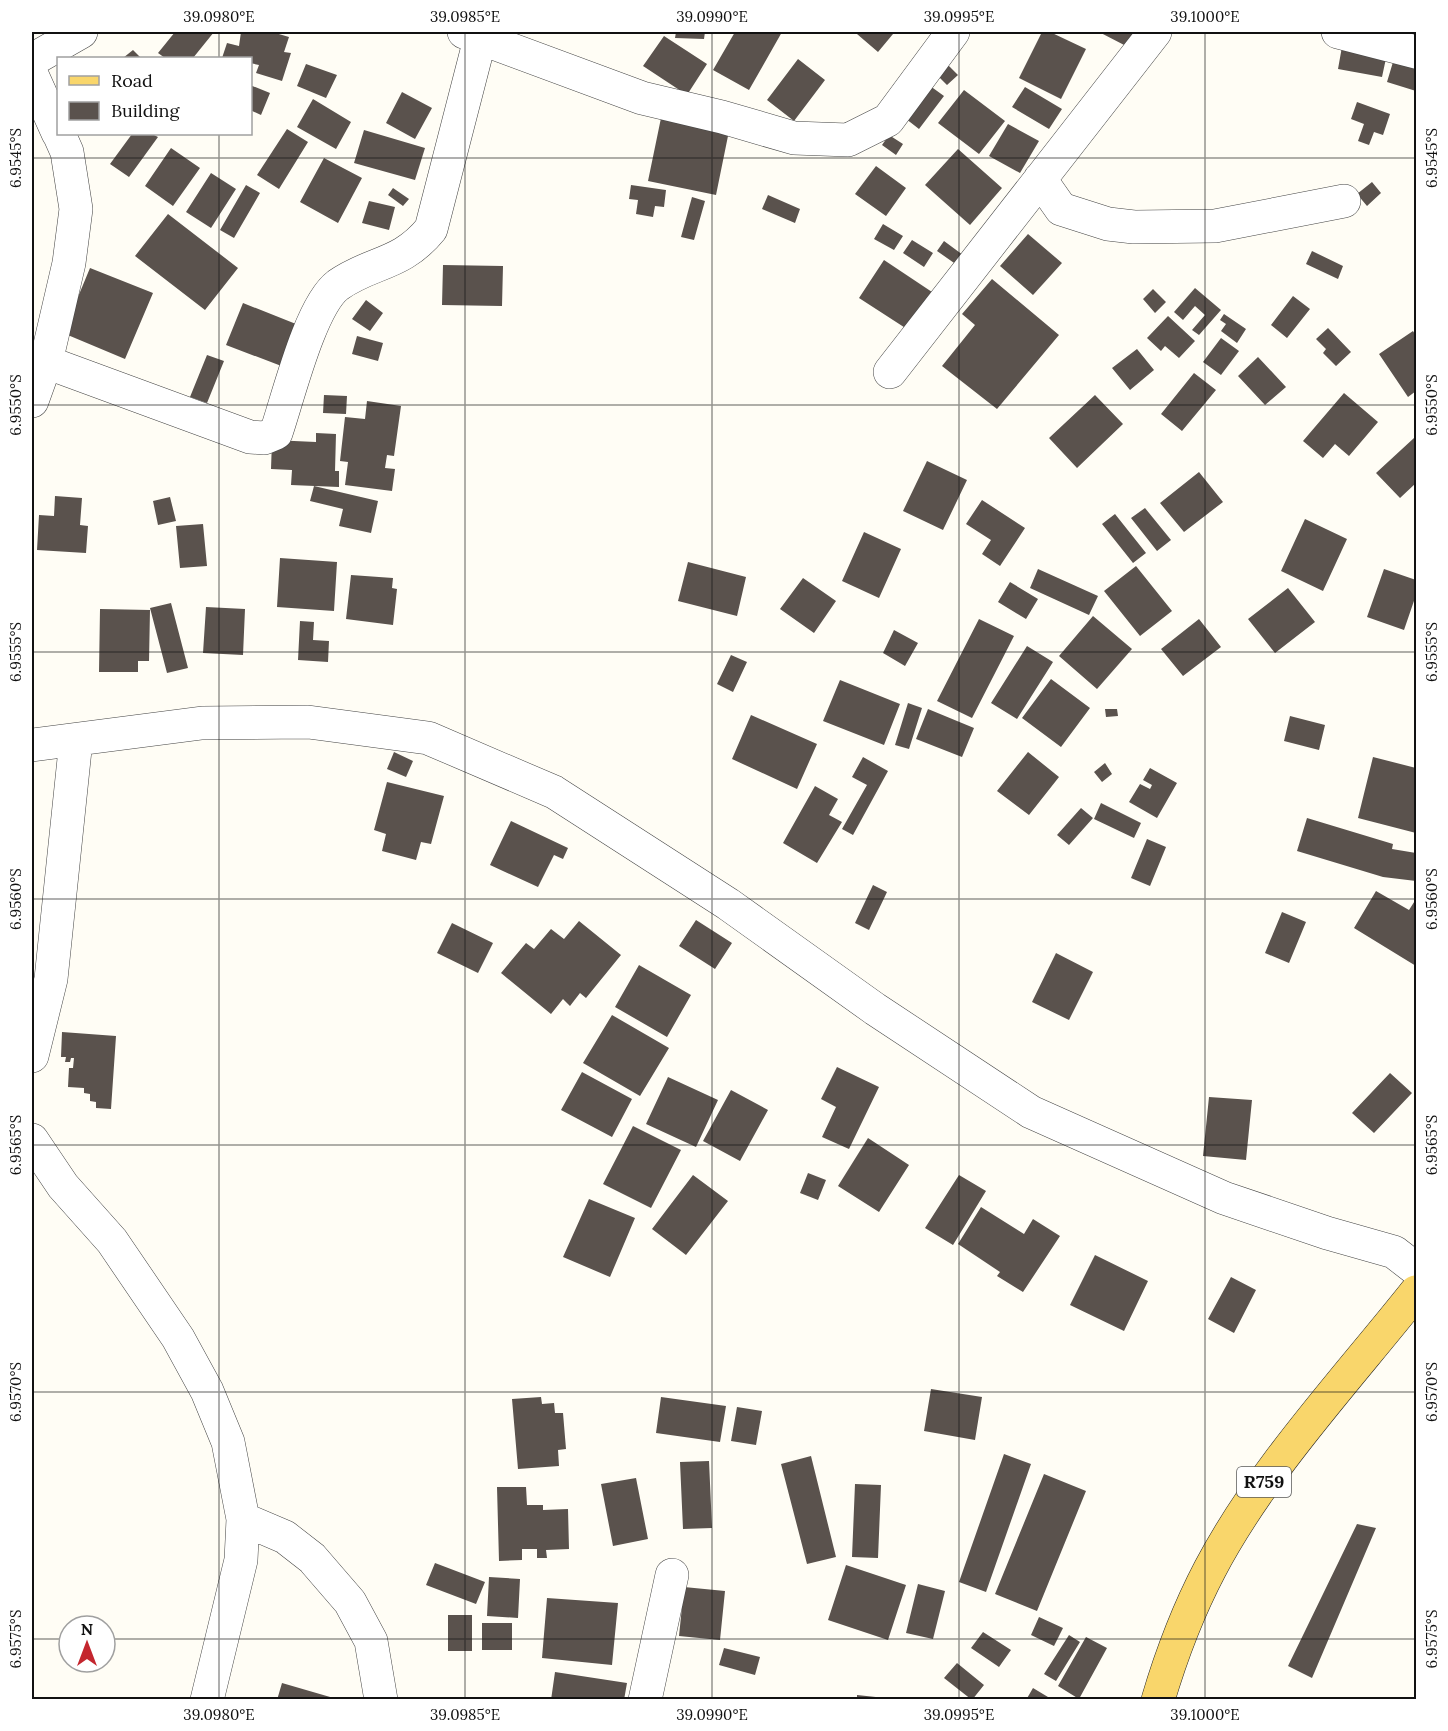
<svg xmlns="http://www.w3.org/2000/svg" width="1448" height="1731" viewBox="0 0 1448 1731" font-family="Lora,serif">
	<style>
		.building { fill: #5a524d }
		.lines { fill: none; stroke-linecap: round; stroke-linejoin: round }
		.minor-casing { stroke: #444; stroke-width: 34 }
		.major-casing { stroke: #222; stroke-width: 34 }
		.minor { stroke: #fff; stroke-width: 33 }
		.major { stroke: #f9d66b; stroke-width: 33 }
		.ticks { fill: none; stroke: #111; stroke-width: 1.5; stroke-opacity: 0.45 }
		.labels { text-anchor: middle; stroke-width: 6; stroke-linejoin: round; paint-order: stroke }
		.shield { fill: #fff; stroke: #585858; stroke-width: 1.5 }
		.shield-label { font-size: 18px; font-weight: bold; fill: #111 }
		.neatline { fill: none; stroke: #111; stroke-width: 2 }
		.ticks-label { font-size: 15px; text-anchor: middle; fill: #111 }
	</style>
	<rect width="100%" height="100%" fill="#fffdf5"/>
	<!-- building -->
	<path class="building" d="M175,32H214L193,58H165L158,53Z
		M241,32H272L289,37L284,52L291,53L282,81L256,73L259,65L250,63V58H222L227,43L239,46Z
		M676,32H705L704,39L675,38Z
		M735,32H782L749,90L713,70Z
		M859,32H890L893,34L878,52L857,34Z
		M1042,32H1050L1086,49L1061,99L1019,78Z
		M1099,32H1136L1128,47Z
		M664,36L707,64L687,95L643,66Z
		M1343,41L1388,49L1382,77L1338,69Z
		M133,50L141,58H123Z
		M1396,52L1416,58V91L1387,82Z
		M798,59L825,80L794,121L767,100Z
		M306,64L337,75L326,98L297,86Z
		M947,64L958,75L947,85L936,74Z
		M926,83L944,96L919,129L901,115Z
		M250,85L270,93L261,115L250,110Z
		M1025,87L1062,109L1049,129L1012,107Z
		M964,90L1005,121L979,154L938,123Z
		M402,92L432,108L415,139L386,123Z
		M313,99L351,122L336,149L297,127Z
		M1357,102L1390,114L1383,135L1374,132L1369,145L1358,141L1364,124L1351,119Z
		M661,118L729,131L716,195L648,181Z
		M1008,124L1039,141L1020,173L989,156Z
		M287,129L308,142L279,189L257,175Z
		M364,130L425,148L415,180L354,163Z
		M132,134H152L158,137L129,177L110,164Z
		M889,135L903,144L896,155L882,145Z
		M171,148L200,168L173,206L145,186Z
		M958,149L1002,188L970,225L925,185Z
		M324,158L362,178L338,223L300,202Z
		M876,166L906,188L886,216L855,194Z
		M211,173L236,189L211,228L186,212Z
		M1372,182L1381,193L1367,206L1357,194Z
		M246,185L260,193L234,238L220,230Z
		M631,185L666,190L664,207L655,206L653,217L636,214L638,200L629,199Z
		M393,188L409,199L403,206L388,195Z
		M768,195L800,209L795,223L762,209Z
		M692,197L705,201L694,240L681,237Z
		M369,201L395,207L389,230L362,223Z
		M168,214L238,268L205,310L135,256Z
		M883,224L903,236L894,250L874,239Z
		M1028,234L1062,263L1033,295L1000,266Z
		M912,240L933,253L924,267L903,253Z
		M944,241L963,255L957,265L937,251Z
		M1312,251L1343,266L1338,279L1306,264Z
		M884,260L935,294L910,331L859,298Z
		M443,265L503,266L502,306L442,305Z
		M90,268L153,293L125,359L63,333Z
		M992,279L1059,335L997,409L942,366L975,325L962,314Z
		M1195,288L1221,310L1199,335L1192,330L1205,315L1195,306L1183,320L1174,312Z
		M1153,289L1166,302L1155,313L1143,299Z
		M1293,296L1310,309L1287,338L1271,325Z
		M366,300L383,313L370,331L352,319Z
		M243,303L301,326L284,367L226,345Z
		M1224,314L1246,329L1237,343L1221,331L1226,324L1220,320Z
		M1168,316L1195,341L1179,358L1165,346L1161,351L1147,338Z
		M1328,328L1351,352L1336,366L1323,353L1326,349L1316,339Z
		M1413,331L1416,336V391L1408,397L1379,354Z
		M357,336L383,343L378,361L352,354Z
		M1221,338L1239,351L1221,375L1203,362Z
		M1137,349L1154,370L1130,390L1112,368Z
		M207,355L224,361L207,403L190,397Z
		M1258,357L1286,387L1265,405L1238,376Z
		M1194,373L1216,390L1182,431L1161,414Z
		M1344,393L1378,422L1349,456L1335,444L1323,458L1303,441Z
		M324,395L347,396L346,414L323,413Z
		M1095,395L1123,424L1077,468L1049,438Z
		M367,401L401,406L394,456L387,455L385,468L395,469L392,491L345,485L348,462L340,461L345,417L365,419Z
		M316,433L336,434L335,471H339V487L291,485L292,470L271,469L272,440L316,442Z
		M1414,438L1416,483L1400,498L1376,473Z
		M927,461L967,480L943,530L903,511Z
		M1199,472L1223,502L1184,532L1160,503Z
		M314,486L378,501L371,533L339,526L343,509L310,501Z
		M55,496L82,498L80,525L88,526L86,553L37,550L39,515L54,516Z
		M170,497L176,521L158,525L153,501Z
		M982,500L1025,528L1000,566L982,554L991,540L966,524Z
		M1145,508L1171,540L1157,551L1131,518Z
		M1115,514L1146,553L1133,563L1102,524Z
		M1305,519L1347,539L1323,591L1281,571Z
		M203,524L207,566L180,568L176,526Z
		M864,532L901,549L879,598L842,581Z
		M280,558L337,562L334,611L277,607Z
		M688,562L746,577L737,616L678,601Z
		M1136,566L1172,611L1140,636L1104,591Z
		M1038,569L1098,596L1089,615L1030,588Z
		M1384,569L1416,580V595L1404,630L1367,617Z
		M351,575L393,578L392,588L397,589L393,625L346,619Z
		M803,578L836,601L814,633L780,609Z
		M1010,582L1038,599L1026,619L998,602Z
		M1288,588L1315,622L1275,653L1248,619Z
		M171,603L188,668L167,673L150,608Z
		M206,607L245,609L243,655L203,653Z
		M100,609L150,610L149,661H138V672H99Z
		M1093,616L1132,649L1097,689L1059,656Z
		M979,619L1014,636L972,718L937,701Z
		M1199,619L1221,647L1183,676L1161,649Z
		M300,621L314,622L313,640L329,641L328,662L298,660Z
		M894,630L918,643L905,666L883,653Z
		M1027,646L1053,662L1017,719L991,703Z
		M731,655L747,662L733,692L717,684Z
		M1051,679L1090,708L1061,747L1022,718Z
		M840,680L900,704L884,745L823,721Z
		M908,703L922,708L909,749L895,745Z
		M928,709L974,728L962,757L916,739Z
		M1105,709H1117L1118,716L1106,717Z
		M751,715L817,744L797,789L732,759Z
		M1290,716L1325,725L1319,750L1284,741Z
		M394,752L413,761L406,777L387,769Z
		M1028,752L1059,777L1029,815L997,791Z
		M863,757L888,771L853,835L842,829L867,785L852,777Z
		M1373,757L1416,768V833L1358,818Z
		M1105,763L1112,774L1102,782L1094,772Z
		M1150,768L1177,783L1157,818L1129,802L1140,784L1150,789L1152,785L1143,780Z
		M387,782L444,796L431,844L421,842L416,860L382,851L386,834L374,830Z
		M815,786L838,799L829,815L842,822L817,863L783,843Z
		M1101,803L1141,823L1134,838L1094,819Z
		M1081,808L1093,818L1069,845L1057,835Z
		M1307,818L1393,844L1392,849L1416,853V881L1383,877L1297,851Z
		M511,821L568,848L563,859L554,855L538,887L490,865Z
		M1147,839L1166,847L1150,886L1131,878Z
		M873,885L887,892L869,930L855,923Z
		M1376,891L1409,910L1416,899V966L1354,928Z
		M1282,912L1306,922L1289,963L1265,953Z
		M696,920L732,943L715,969L679,946Z
		M579,921L621,955L586,998L580,993L570,1006L563,999L551,1014L501,973L526,943L534,949L551,929L564,939Z
		M452,923L493,943L478,973L437,953Z
		M1056,953L1093,972L1069,1020L1032,1002Z
		M639,965L691,995L667,1037L615,1007Z
		M612,1015L669,1048L640,1096L583,1063Z
		M62,1032L116,1036L111,1109L96,1108V1102L90,1101V1094L84,1093V1088L68,1087L69,1068H73L74,1058H71L70,1062H65L66,1057H61Z
		M837,1067L879,1087L849,1149L822,1137L836,1107L821,1099Z
		M582,1072L632,1099L612,1137L561,1110Z
		M1390,1073L1412,1093L1374,1133L1352,1113Z
		M668,1077L718,1100L696,1147L646,1124Z
		M731,1090L768,1110L740,1161L703,1141Z
		M1209,1097L1252,1100L1246,1160L1203,1156Z
		M633,1126L681,1150L651,1208L603,1184Z
		M868,1138L909,1165L879,1212L838,1186Z
		M808,1173L826,1180L818,1200L800,1193Z
		M693,1175L728,1201L686,1255L652,1229Z
		M959,1175L986,1191L953,1245L925,1228Z
		M589,1199L635,1218L610,1277L563,1257Z
		M981,1207L1024,1234L1033,1219L1060,1236L1023,1292L997,1276L1000,1272L958,1244Z
		M1095,1255L1148,1281L1124,1331L1070,1305Z
		M1231,1277L1256,1290L1234,1333L1208,1319Z
		M931,1389L982,1397L975,1440L924,1431Z
		M541,1397L542,1404L554,1403L555,1413H563L566,1449L558,1450L559,1466L518,1469L512,1399Z
		M661,1397L726,1406L720,1442L656,1433Z
		M737,1407L762,1411L756,1445L731,1441Z
		M1004,1454L1031,1464L986,1592L959,1582Z
		M811,1456L836,1557L807,1564L781,1464Z
		M709,1461L712,1528L683,1529L680,1462Z
		M1044,1474L1086,1491L1037,1611L995,1594Z
		M636,1478L648,1539L613,1546L601,1484Z
		M855,1484L881,1485L878,1558L852,1557Z
		M497,1487H526L527,1505H543V1510L568,1509L569,1549L546,1550L547,1558H537V1549H522V1560L499,1561Z
		M1357,1524L1376,1528L1312,1678L1288,1666Z
		M435,1563L485,1582L476,1604L426,1585Z
		M846,1565L906,1585L888,1640L828,1620Z
		M489,1577L520,1579L518,1618L487,1616Z
		M918,1584L945,1591L933,1639L906,1633Z
		M684,1587L725,1591L720,1640L679,1636Z
		M547,1598L618,1603L612,1665L542,1658Z
		M448,1615H472V1651H448Z
		M1039,1617L1063,1628L1054,1646L1031,1635Z
		M482,1623H512V1650H482Z
		M983,1632L1011,1650L999,1667L971,1648Z
		M1069,1635L1080,1642L1056,1681L1044,1674Z
		M1086,1637L1107,1648L1079,1699L1058,1686Z
		M724,1648L760,1657L755,1675L719,1665Z
		M957,1663L984,1685L972,1700L944,1678Z
		M555,1672L627,1683L624,1700H551Z
		M282,1683L337,1699V1700H277Z
		M1033,1688L1053,1700H1026Z
		M857,1695L885,1698V1700H857Z"/>
	<g class="lines">
		<!-- minor casing -->
		<g class="minor-casing">
			<path id="minor" d="M464,32L642,98L722,117L794,138L848,140L888,120L953,32
				M1338,32L1416,52
				M32,60L81,32
				M32,75L58,133
				M1040,179L1061,209L1108,224L1134,227L1215,226L1344,201
				M46,362L250,437L264,438L276,433C288,398 310,306 338,285C372,261 401,266 431,229L480,39
				M890,372L1155,32
				M32,401L46,362L69,263L76,209L67,152L59,134
				M32,745L202,723L308,722L428,738L554,792L728,904L875,1009L1031,1112L1224,1198L1327,1233L1394,1252L1416,1269
				M32,1056L51,979L76,740
				M32,1140L63,1186L112,1241L178,1338L207,1391L228,1442L243,1519L241,1560L207,1700
				M243,1519L285,1537L312,1558L350,1602L371,1641L381,1700
				M645,1700L672,1575"/>
		</g>
		<!-- major casing -->
		<g class="major-casing">
			<path id="major" d="M1158,1700C1171,1656 1189,1609 1210,1569C1262,1470 1347,1379 1416,1292"/>
		</g>
		<!-- minor -->
		<use href="#minor" class="minor"/>
		<!-- major -->
		<use href="#major" class="major"/>
	</g>
	<!-- ticks -->
	<path class="ticks" d="M219,32V58M465,32V1700M712,32V1700M959,32V1700M1205,32V1700M219,134V1700M32,158H1416M32,405H1416M32,652H1416M32,899H1416M32,1145H1416M32,1392H1416M32,1639H69M105,1639H1416"/>
	<g class="labels">
		<!-- shield labels -->
		<rect class="shield" x="1237" y="1467" width="54" height="30" rx="4.5"/>
		<g class="shield-label">
			<text x="1264" y="1488">R759</text>
		</g>
	</g>
	<!-- border -->
	<rect width="1448" height="1731" fill="none" stroke="#ffffff" stroke-width="66"/>
	<!-- legend -->
	<rect x="57" y="57" width="195" height="78" fill="#ffffff" stroke="#a0a0a0" stroke-width="1.5"/>
	<rect x="69" y="76" width="30" height="9" fill="#f9d66b" stroke="#a0a0a0" stroke-width="1.5"/>
	<text x="111" y="87" font-size="18" fill="#111111">Road</text>
	<rect x="69" y="102" width="30" height="18" fill="#5a524d" stroke="#a0a0a0" stroke-width="1.5"/>
	<text x="111" y="117" font-size="18" fill="#111111">Building</text>
	<!-- north arrow -->
	<g transform="translate(87 1644)"><circle r="28" fill="#ffffff" stroke="#a0a0a0" stroke-width="1.5"/>
	<path d="M0-4.5L10 22L0 15L-10 22Z" fill="#c4262e"/>
	<text y="-9" font-size="16" font-weight="bold" text-anchor="middle" fill="#111111">N</text>
	</g>
	<rect x="33" y="33" width="1382" height="1665" class="neatline"/>
	<g class="ticks-label">
		<text x="219" y="22">39.0980°E</text>
		<text x="465" y="22">39.0985°E</text>
		<text x="712" y="22">39.0990°E</text>
		<text x="959" y="22">39.0995°E</text>
		<text x="1205" y="22">39.1000°E</text>
		<text transform="translate(16 158) rotate(-90)" y="5">6.9545°S</text>
		<text transform="translate(1432 158) rotate(-90)" y="5">6.9545°S</text>
		<text transform="translate(16 405) rotate(-90)" y="5">6.9550°S</text>
		<text transform="translate(1432 405) rotate(-90)" y="5">6.9550°S</text>
		<text transform="translate(16 652) rotate(-90)" y="5">6.9555°S</text>
		<text transform="translate(1432 652) rotate(-90)" y="5">6.9555°S</text>
		<text transform="translate(16 899) rotate(-90)" y="5">6.9560°S</text>
		<text transform="translate(1432 899) rotate(-90)" y="5">6.9560°S</text>
		<text transform="translate(16 1145) rotate(-90)" y="5">6.9565°S</text>
		<text transform="translate(1432 1145) rotate(-90)" y="5">6.9565°S</text>
		<text transform="translate(16 1392) rotate(-90)" y="5">6.9570°S</text>
		<text transform="translate(1432 1392) rotate(-90)" y="5">6.9570°S</text>
		<text transform="translate(16 1639) rotate(-90)" y="5">6.9575°S</text>
		<text transform="translate(1432 1639) rotate(-90)" y="5">6.9575°S</text>
		<text x="219" y="1720">39.0980°E</text>
		<text x="465" y="1720">39.0985°E</text>
		<text x="712" y="1720">39.0990°E</text>
		<text x="959" y="1720">39.0995°E</text>
		<text x="1205" y="1720">39.1000°E</text>
	</g>
</svg>
